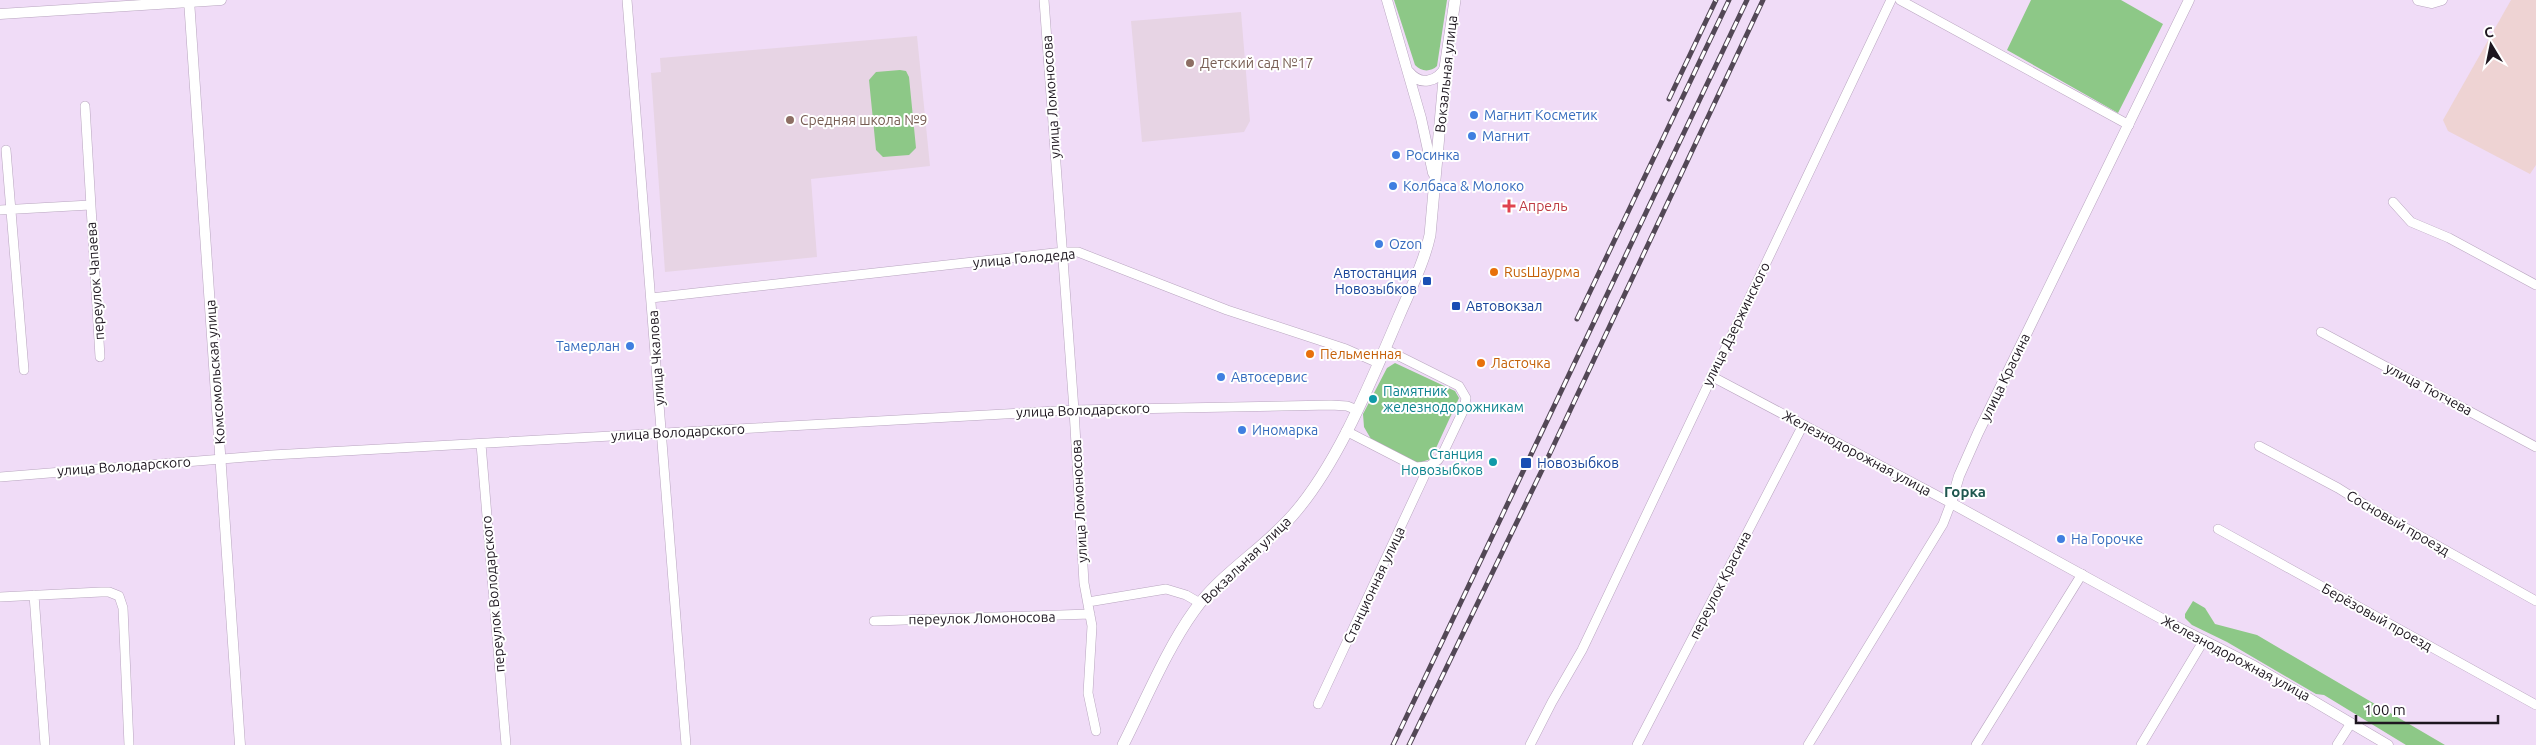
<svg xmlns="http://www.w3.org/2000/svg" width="2536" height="745" viewBox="0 0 2536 745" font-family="Ubuntu,sans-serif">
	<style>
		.industrial { fill: #eed3d3 }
		.education { fill: #e7d4e4 }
		.green { fill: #8dc887 }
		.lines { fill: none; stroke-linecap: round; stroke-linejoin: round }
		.minor-casing { stroke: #b8a5bf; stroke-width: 10 }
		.tertiary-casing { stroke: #b8a5bf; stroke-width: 11 }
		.secondary-casing { stroke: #b8a5bf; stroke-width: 12 }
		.minor { stroke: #fff; stroke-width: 9 }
		.tertiary { stroke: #fff; stroke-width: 10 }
		.secondary { stroke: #fff; stroke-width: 11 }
		.rail-casing { stroke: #534856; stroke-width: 5 }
		.rail { stroke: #fff; stroke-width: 3; stroke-dasharray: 9; stroke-linecap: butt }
		.education-dot { fill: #8d6e63; stroke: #fff; stroke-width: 2 }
		.shop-dot { fill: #3f7fe0; stroke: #fff; stroke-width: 2 }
		.health-dot { fill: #e0444e; stroke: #fff; stroke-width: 2 }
		.food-dot { fill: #e8710a; stroke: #fff; stroke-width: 2 }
		.transit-dot { fill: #1a4fb4; stroke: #fff; stroke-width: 2 }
		.culture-dot { fill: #0f9aa8; stroke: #fff; stroke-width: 2 }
		.labels { text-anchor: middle; stroke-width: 4; stroke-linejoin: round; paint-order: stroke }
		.education-label { font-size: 14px; fill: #785e54; stroke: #fff; text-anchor: start }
		.street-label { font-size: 14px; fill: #1d161f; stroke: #fff }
		.shop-label { font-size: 14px; fill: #366cbe; stroke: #fff; text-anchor: start }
		.health-label { font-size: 14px; fill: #be3a42; stroke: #fff; text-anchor: start }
		.food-label { font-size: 14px; fill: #c56008; stroke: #fff; text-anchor: start }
		.transit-label { font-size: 14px; fill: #164399; stroke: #fff; text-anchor: start }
		.culture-label { font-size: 14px; fill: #0d838f; stroke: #fff; text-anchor: start }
		.neighbourhood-label { font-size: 15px; font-weight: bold; fill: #1f574f; stroke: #fff }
	</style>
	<rect width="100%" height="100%" fill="#f0dcf7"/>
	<!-- industrial -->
	<path class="industrial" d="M2511,0H2536V165L2530,174L2448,131L2443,120Z"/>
	<!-- education -->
	<path class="education" d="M1241,12L1250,121L1244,132L1142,142L1131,21Z
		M917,36L930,166L811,179L817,257L665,272L651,73L661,72L660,58Z"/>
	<!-- green -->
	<path class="green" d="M1394,0H1447L1437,66C1431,72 1421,72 1415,65Z
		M2031,0H2121L2163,24L2118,113L2007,50Z
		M900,70L906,71L909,77L916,148L909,155L883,157L876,150L869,80L876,72Z
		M1395,363L1455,391L1459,398L1431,459L1418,463L1371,439L1364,427L1363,414L1387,368Z
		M2193,601L2205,608L2215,624L2257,635L2445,745H2406L2324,695L2316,694L2227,642L2192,625L2185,618V614Z"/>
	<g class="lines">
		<!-- minor casing -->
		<g class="minor-casing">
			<path id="minor" d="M627,0L686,745
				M1044,0L1074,410L1084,583L1092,626L1088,693L1096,731
				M1900,0L2129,125
				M85,106L100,357
				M6,150L24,370
				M2393,202L2411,222L2449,238L2536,285
				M0,210L90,205
				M651,298L1063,252H1078L1227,310L1346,349L1378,363
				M2321,332L2536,447
				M1711,376L1951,503L1943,524L1808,745
				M1346,431L1416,467L1429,466L1438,460L1443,453L1464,409L1466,398L1459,386L1385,349
				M481,444L506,745
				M2259,446L2338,488L2370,508L2536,601
				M0,477L272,455L1074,410L1331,405L1347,406L1357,410
				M2218,529L2536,705
				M34,595L45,745
				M0,597L101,592H109L119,596L123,608L129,745
				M1088,602L1166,589L1186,595L1200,603
				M874,621L1090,614
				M1318,704L1429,466
				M1530,745L1552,702L1582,650L1891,0
				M1637,745L1803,425
				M1976,745L2082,574
				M2141,745L2204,640
				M2337,745L2351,723"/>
		</g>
		<!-- tertiary casing -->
		<g class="tertiary-casing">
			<path id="tertiary" d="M189,0L240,745
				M1387,0L1421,118L1433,173
				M2189,0L1978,433L1959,476L1951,503L2175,626L2254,666L2388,745
				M2418,0L2432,3L2442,0
				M0,14L221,0
				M1409,72C1420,86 1437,82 1445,68"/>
		</g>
		<!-- secondary casing -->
		<g class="secondary-casing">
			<path id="secondary" d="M1123,745C1145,702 1166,650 1194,611C1220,574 1262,550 1292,516C1338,464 1371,381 1399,316C1410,290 1424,263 1430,235L1445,68L1455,0"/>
		</g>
		<!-- minor -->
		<use href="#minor" class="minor"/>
		<!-- tertiary -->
		<use href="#tertiary" class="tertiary"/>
		<!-- secondary -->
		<use href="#secondary" class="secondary"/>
		<!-- rail casing -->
		<g class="rail-casing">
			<path id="rail" d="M1669,99L1716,0
				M1577,319L1729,0
				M1393,745L1747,0
				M1409,745L1543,468L1763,0"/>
		</g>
		<!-- rail -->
		<use href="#rail" class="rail"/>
	</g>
	<!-- markers -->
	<g class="education-dot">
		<circle cx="1190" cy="63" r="5"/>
		<circle cx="790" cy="120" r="5"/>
	</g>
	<g class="shop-dot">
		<circle cx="1474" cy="115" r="5"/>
		<circle cx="1472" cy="136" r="5"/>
		<circle cx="1396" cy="155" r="5"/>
		<circle cx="1393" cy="186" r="5"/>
		<circle cx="1379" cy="244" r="5"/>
		<circle cx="630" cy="346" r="5"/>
		<circle cx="1221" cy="377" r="5"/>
		<circle cx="1242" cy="430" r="5"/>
		<circle cx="2061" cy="539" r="5"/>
	</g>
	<path class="health-dot" d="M1506.5 198.5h5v5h5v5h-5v5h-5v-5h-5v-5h5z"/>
	<g class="food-dot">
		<circle cx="1494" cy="272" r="5"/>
		<circle cx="1310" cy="354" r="5"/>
		<circle cx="1481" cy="363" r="5"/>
	</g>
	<g class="transit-dot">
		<rect x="1422" y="276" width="10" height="10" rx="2.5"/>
		<rect x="1451" y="301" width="10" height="10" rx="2.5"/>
		<rect x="1520" y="457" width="12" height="12" rx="2.5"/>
	</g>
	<g class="culture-dot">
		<circle cx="1373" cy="399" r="5"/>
		<circle cx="1493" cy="462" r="5"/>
	</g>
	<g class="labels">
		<!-- education labels -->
		<g class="education-label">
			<text x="1200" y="68">Детский сад №17</text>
			<text x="800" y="125">Средняя школа №9</text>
		</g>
		<!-- street labels -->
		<g class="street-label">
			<text transform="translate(1446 74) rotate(-84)" y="5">Вокзальная улица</text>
			<text transform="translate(1051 97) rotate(-94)" y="5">улица Ломоносова</text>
			<text transform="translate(1024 258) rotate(-5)" y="5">улица Голодеда</text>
			<text transform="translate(95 281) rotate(-94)" y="5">переулок Чапаева</text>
			<text transform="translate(1736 324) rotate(-64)" y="5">улица Дзержинского</text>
			<text transform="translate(656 358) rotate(-94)" y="5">улица Чкалова</text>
			<text transform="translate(215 372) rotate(-94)" y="5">Комсомольская улица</text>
			<text transform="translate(2005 377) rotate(-64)" y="5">улица Красина</text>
			<text transform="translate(2429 389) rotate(28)" y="5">улица Тютчева</text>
			<text transform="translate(1083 410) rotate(-2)" y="5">улица Володарского</text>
			<text transform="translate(678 432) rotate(-3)" y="5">улица Володарского</text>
			<text transform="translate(1857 453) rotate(28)" y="5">Железнодорожная улица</text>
			<text transform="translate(124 466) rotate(-4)" y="5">улица Володарского</text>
			<text transform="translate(1079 501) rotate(-93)" y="5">улица Ломоносова</text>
			<text transform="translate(2398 523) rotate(30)" y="5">Сосновый проезд</text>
			<text transform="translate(1246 560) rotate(-44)" y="5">Вокзальная улица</text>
			<text transform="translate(1374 585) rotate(-65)" y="5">Станционная улица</text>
			<text transform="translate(1720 585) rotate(-63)" y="5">переулок Красина</text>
			<text transform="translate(493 594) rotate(-95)" y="5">переулок Володарского</text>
			<text transform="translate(2377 617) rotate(29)" y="5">Берёзовый проезд</text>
			<text transform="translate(982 618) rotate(-1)" y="5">переулок Ломоносова</text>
			<text transform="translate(2236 658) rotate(28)" y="5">Железнодорожная улица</text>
		</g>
		<!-- shop labels -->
		<g class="shop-label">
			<text x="1484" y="120">Магнит Косметик</text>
			<text x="1482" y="141">Магнит</text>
			<text x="1406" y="160">Росинка</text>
			<text x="1403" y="191">Колбаса &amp; Молоко</text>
			<text x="1389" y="249">Ozon</text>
			<text x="620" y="351" text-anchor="end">Тамерлан</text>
			<text x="1231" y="382">Автосервис</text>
			<text x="1252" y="435">Иномарка</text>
			<text x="2071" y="544">На Горочке</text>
		</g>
		<!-- health labels -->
		<g class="health-label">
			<text x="1519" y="211">Апрель</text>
		</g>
		<!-- food labels -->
		<g class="food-label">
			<text x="1504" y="277">RusШаурма</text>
			<text x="1320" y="359">Пельменная</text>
			<text x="1491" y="368">Ласточка</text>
		</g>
		<!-- transit labels -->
		<g class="transit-label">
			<text x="1417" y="278" text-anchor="end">Автостанция<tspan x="1417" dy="16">Новозыбков</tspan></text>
			<text x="1466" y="311">Автовокзал</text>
			<text x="1537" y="468">Новозыбков</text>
		</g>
		<!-- culture labels -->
		<g class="culture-label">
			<text x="1383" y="396">Памятник<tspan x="1383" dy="16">железнодорожникам</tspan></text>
			<text x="1483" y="459" text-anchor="end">Станция<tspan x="1483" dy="16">Новозыбков</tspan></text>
		</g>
		<!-- neighbourhood labels -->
		<g class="neighbourhood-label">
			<text x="1965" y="497">Горка</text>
		</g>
	</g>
	<!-- north arrow -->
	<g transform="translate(2491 45) rotate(350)" stroke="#ffffff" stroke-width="4" paint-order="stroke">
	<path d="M0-4L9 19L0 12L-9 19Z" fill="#1d161f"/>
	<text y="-8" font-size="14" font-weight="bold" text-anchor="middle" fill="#1d161f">С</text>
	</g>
	<!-- scale -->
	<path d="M2356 715v8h142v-8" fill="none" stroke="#1d161f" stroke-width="2.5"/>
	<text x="2364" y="715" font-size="15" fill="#1d161f" stroke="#ffffff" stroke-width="4" paint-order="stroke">100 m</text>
</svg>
